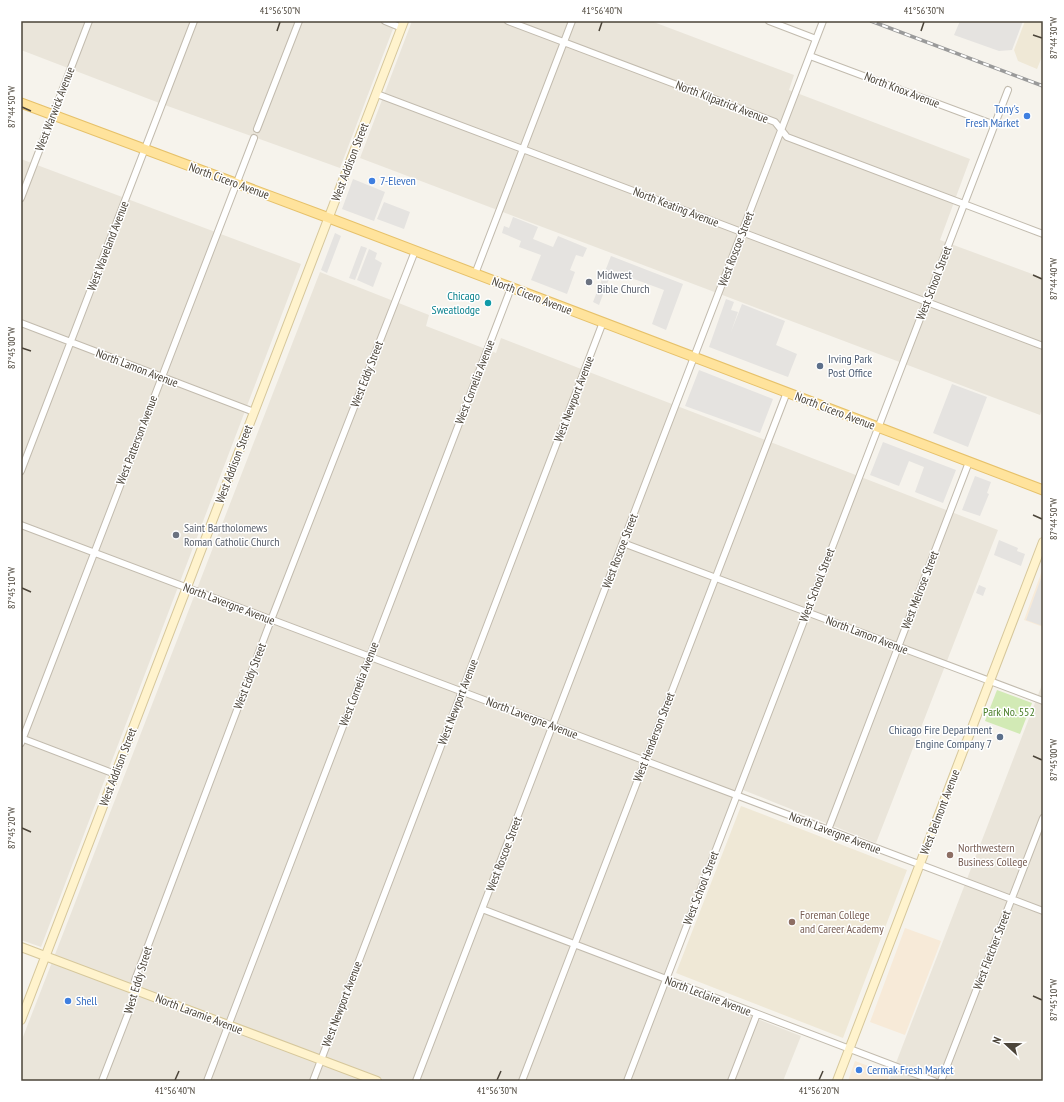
<svg xmlns="http://www.w3.org/2000/svg" width="1064" height="1102" viewBox="0 0 1064 1102" font-family="'PT Sans Narrow',sans-serif">
	<style>
		.residential { fill: #eae5da }
		.commercial { fill: #f7ead8 }
		.education { fill: #efe8d6 }
		.green { fill: #d2eab5 }
		.parking { fill: #e5e3e0 }
		.lines { fill: none; stroke-linecap: round; stroke-linejoin: round }
		.street-casing { stroke: #c2bbae; stroke-width: 8 }
		.secondary-casing { stroke: #d6c79b; stroke-width: 10 }
		.primary-casing { stroke: #e6c16a; stroke-width: 11 }
		.street { stroke: #fff; stroke-width: 6 }
		.secondary { stroke: #fff3cd; stroke-width: 8 }
		.primary { stroke: #ffe39c; stroke-width: 9 }
		.rail-casing { stroke: #9a9a9a; stroke-width: 3.5 }
		.rail { stroke: #fff; stroke-width: 2; stroke-dasharray: 6; stroke-linecap: butt }
		.ticks { fill: none; stroke: #4b4439; stroke-width: 1.5 }
		.shop-dot { fill: #3f7fe0; stroke: #fff; stroke-width: 1.5 }
		.worship-dot { fill: #6b7280; stroke: #fff; stroke-width: 1.5 }
		.culture-dot { fill: #0f9aa8; stroke: #fff; stroke-width: 1.5 }
		.service-dot { fill: #5c6f8a; stroke: #fff; stroke-width: 1.5 }
		.education-dot { fill: #8d6e63; stroke: #fff; stroke-width: 1.5 }
		.labels { text-anchor: middle; stroke-width: 3; stroke-linejoin: round; paint-order: stroke }
		.street-label { font-size: 12px; fill: #4b4439; stroke: #fff }
		.shop-label { font-size: 12px; fill: #366cbe; stroke: #fff; text-anchor: start }
		.worship-label { font-size: 12px; fill: #5b616d; stroke: #fff; text-anchor: start }
		.culture-label { font-size: 12px; fill: #0d838f; stroke: #fff; text-anchor: end }
		.service-label { font-size: 12px; fill: #4e5e75; stroke: #fff; text-anchor: start }
		.park-label { font-size: 12px; fill: #4a7f2a; stroke: #fff }
		.education-label { font-size: 12px; fill: #785e54; stroke: #fff; text-anchor: start }
		.neatline { fill: none; stroke: #4b4439; stroke-width: 1.5 }
		.ticks-label { font-size: 10px; text-anchor: middle; fill: #4b4439 }
	</style>
	<rect width="100%" height="100%" fill="#f6f3ec"/>
	<!-- residential -->
	<path class="residential" d="M21,21H396L340,168L162,104L21,50Z
		M412,21H651L794,75L789,90L970,159L940,240L1043,278V405L1040,415L360,158Z
		M21,159L301,264L41,947L21,940Z
		M320,272L429,315L426,326L496,353L501,338L998,530L876,843L738,788L661,981L801,1036L783,1081H21V1042Z
		M1043,682V1081H889Z"/>
	<!-- commercial -->
	<path class="commercial" d="M1043,568V627L1024,620Z
		M905,928L941,941L905,1035L870,1022Z
		M855,1061L890,1074L887,1081H848Z"/>
	<!-- education -->
	<path class="education" d="M1025,21H1043V54L1037,69L1018,61L1014,50Z
		M741,806L907,870L843,1038L676,973Z"/>
	<!-- green -->
	<path class="green" d="M997,690L1032,703L1020,734L985,721Z"/>
	<!-- parking -->
	<path class="parking" d="M960,21H1023L1012,50L999,51L954,35Z
		M353,179L385,192L374,221L342,209Z
		M384,202L410,212L404,229L377,219Z
		M513,217L538,227L533,239L553,247L558,236L587,248L583,257L576,255L570,270L575,272L567,294L531,280L541,255L519,247L521,241L502,233L504,226L509,228Z
		M335,233L341,236L327,273L321,270Z
		M361,246L367,248L355,280L349,278Z
		M369,249L377,253L375,259L382,263L373,287L357,280Z
		M611,256L683,284L666,330L652,324L664,290L612,271L599,305L593,302Z
		M726,299L734,302L731,310L738,312L731,332L742,304L785,321L776,345L797,354L788,377L709,347Z
		M699,370L773,399L760,433L685,406Z
		M952,384L987,397L968,447L933,433Z
		M883,442L956,470L943,503L915,492L924,467L909,461L899,486L870,475Z
		M975,476L991,482L987,493L989,494L980,516L962,510Z
		M999,540L1018,548L1017,551L1025,554L1021,566L994,555Z
		M1043,573V626L1026,620Z
		M979,585L986,588L983,596L976,593Z"/>
	<g class="lines">
		<!-- street casing -->
		<g class="street-casing">
			<path id="street" d="M385,21L402,28
				M508,21L775,122L787,137L1043,234
				M769,21L816,39
				M810,56L995,125
				M377,94L1043,346
				M257,129L299,21
				M21,198L89,21
				M475,274L572,21
				M21,323L254,412
				M21,471L194,21
				M21,525L1043,911
				M623,543L1043,701
				M21,738L115,774
				M21,743L254,138
				M828,830L969,462
				M482,909L934,1081
				M102,1081L133,1001L135,980L271,620L415,251
				M207,1081L511,288
				M313,1081L603,322
				M416,1081L823,21
				M522,1081L787,392
				M627,1081L1008,90
				M731,1081L757,1014
				M941,1081L1043,818"/>
		</g>
		<!-- secondary casing -->
		<g class="secondary-casing">
			<path id="secondary" d="M21,947L377,1081
				M21,1020L404,21
				M837,1081L1043,542"/>
		</g>
		<!-- primary casing -->
		<g class="primary-casing">
			<path id="primary" d="M21,103L329,218L1043,490"/>
		</g>
		<!-- street -->
		<use href="#street" class="street"/>
		<!-- secondary -->
		<use href="#secondary" class="secondary"/>
		<!-- primary -->
		<use href="#primary" class="primary"/>
		<!-- rail casing -->
		<g class="rail-casing">
			<path id="rail" d="M871,21L1043,86"/>
		</g>
		<!-- rail -->
		<use href="#rail" class="rail"/>
	</g>
	<!-- ticks -->
	<path class="ticks" d="M277,31L280,22M599,31L602,22M921,31L924,22M1033,35L1042,38M22,107L31,111M1033,275L1042,279M22,348L31,351M1033,515L1042,519M22,588L31,592M1033,756L1042,760M22,828L31,832M1033,996L1042,1000M175,1080L179,1071M497,1080L501,1071M819,1080L823,1071"/>
	<!-- markers -->
	<g class="shop-dot">
		<circle cx="1027" cy="116" r="4"/>
		<circle cx="372" cy="181" r="4"/>
		<circle cx="68" cy="1001" r="4"/>
		<circle cx="859" cy="1070" r="4"/>
	</g>
	<g class="worship-dot">
		<circle cx="589" cy="282" r="4"/>
		<circle cx="176" cy="535" r="4"/>
	</g>
	<circle class="culture-dot" cx="488" cy="303" r="4"/>
	<g class="service-dot">
		<circle cx="820" cy="366" r="4"/>
		<circle cx="1000" cy="737" r="4"/>
	</g>
	<g class="education-dot">
		<circle cx="950" cy="855" r="4"/>
		<circle cx="792" cy="922" r="4"/>
	</g>
	<g class="labels">
		<!-- street labels -->
		<g class="street-label">
			<text transform="translate(902 90) rotate(21)" y="4">North Knox Avenue</text>
			<text transform="translate(722 102) rotate(21)" y="4">North Kilpatrick Avenue</text>
			<text transform="translate(55 109) rotate(-69)" y="4">West Warwick Avenue</text>
			<text transform="translate(350 162) rotate(-69)" y="4">West Addison Street</text>
			<text transform="translate(229 181) rotate(20)" y="4">North Cicero Avenue</text>
			<text transform="translate(676 207) rotate(21)" y="4">North Keating Avenue</text>
			<text transform="translate(108 246) rotate(-69)" y="4">West Waveland Avenue</text>
			<text transform="translate(736 249) rotate(-69)" y="4">West Roscoe Street</text>
			<text transform="translate(934 283) rotate(-69)" y="4">West School Street</text>
			<text transform="translate(532 296) rotate(21)" y="4">North Cicero Avenue</text>
			<text transform="translate(137 368) rotate(21)" y="4">North Lamon Avenue</text>
			<text transform="translate(367 374) rotate(-69)" y="4">West Eddy Street</text>
			<text transform="translate(475 382) rotate(-69)" y="4">West Cornelia Avenue</text>
			<text transform="translate(574 399) rotate(-69)" y="4">West Newport Avenue</text>
			<text transform="translate(835 411) rotate(21)" y="4">North Cicero Avenue</text>
			<text transform="translate(137 440) rotate(-69)" y="4">West Patterson Avenue</text>
			<text transform="translate(234 464) rotate(-69)" y="4">West Addison Street</text>
			<text transform="translate(620 551) rotate(-69)" y="4">West Roscoe Street</text>
			<text transform="translate(817 585) rotate(-69)" y="4">West School Street</text>
			<text transform="translate(920 590) rotate(-69)" y="4">West Melrose Street</text>
			<text transform="translate(229 604) rotate(21)" y="4">North Lavergne Avenue</text>
			<text transform="translate(867 635) rotate(21)" y="4">North Lamon Avenue</text>
			<text transform="translate(250 676) rotate(-69)" y="4">West Eddy Street</text>
			<text transform="translate(359 684) rotate(-69)" y="4">West Cornelia Avenue</text>
			<text transform="translate(458 702) rotate(-69)" y="4">West Newport Avenue</text>
			<text transform="translate(532 718) rotate(21)" y="4">North Lavergne Avenue</text>
			<text transform="translate(654 737) rotate(-69)" y="4">West Henderson Street</text>
			<text transform="translate(118 767) rotate(-69)" y="4">West Addison Street</text>
			<text transform="translate(940 812) rotate(-69)" y="4">West Belmont Avenue</text>
			<text transform="translate(835 833) rotate(21)" y="4">North Lavergne Avenue</text>
			<text transform="translate(504 854) rotate(-69)" y="4">West Roscoe Street</text>
			<text transform="translate(701 888) rotate(-69)" y="4">West School Street</text>
			<text transform="translate(992 950) rotate(-69)" y="4">West Fletcher Street</text>
			<text transform="translate(138 980) rotate(-73)" y="4">West Eddy Street</text>
			<text transform="translate(708 996) rotate(21)" y="4">North Leclaire Avenue</text>
			<text transform="translate(342 1004) rotate(-69)" y="4">West Newport Avenue</text>
			<text transform="translate(199 1014) rotate(21)" y="4">North Laramie Avenue</text>
		</g>
		<!-- shop labels -->
		<g class="shop-label">
			<text x="1019" y="113" text-anchor="end">Tony's<tspan x="1019" dy="14">Fresh Market</tspan></text>
			<text x="380" y="185">7-Eleven</text>
			<text x="76" y="1005">Shell</text>
			<text x="867" y="1074">Cermak Fresh Market</text>
		</g>
		<!-- worship labels -->
		<g class="worship-label">
			<text x="597" y="279">Midwest<tspan x="597" dy="14">Bible Church</tspan></text>
			<text x="184" y="532">Saint Bartholomews<tspan x="184" dy="14">Roman Catholic Church</tspan></text>
		</g>
		<!-- culture labels -->
		<g class="culture-label">
			<text x="480" y="300">Chicago<tspan x="480" dy="14">Sweatlodge</tspan></text>
		</g>
		<!-- service labels -->
		<g class="service-label">
			<text x="828" y="363">Irving Park<tspan x="828" dy="14">Post Office</tspan></text>
			<text x="992" y="734" text-anchor="end">Chicago Fire Department<tspan x="992" dy="14">Engine Company 7</tspan></text>
		</g>
		<!-- park labels -->
		<g class="park-label">
			<text x="1009" y="716">Park No. 552</text>
		</g>
		<!-- education labels -->
		<g class="education-label">
			<text x="958" y="852">Northwestern<tspan x="958" dy="14">Business College</tspan></text>
			<text x="800" y="919">Foreman College<tspan x="800" dy="14">and Career Academy</tspan></text>
		</g>
	</g>
	<!-- border -->
	<rect width="1064" height="1102" fill="none" stroke="#ffffff" stroke-width="44"/>
	<!-- north arrow -->
	<g transform="translate(1006 1044) rotate(292)" stroke="#ffffff" stroke-width="3" paint-order="stroke">
	<path d="M0-3L7 15L0 10L-7 15Z" fill="#4b4439"/>
	<text y="-6" font-size="11" font-weight="bold" text-anchor="middle" fill="#4b4439">N</text>
	</g>
	<rect x="22" y="22" width="1020" height="1058" class="neatline"/>
	<g class="ticks-label">
		<text x="280" y="14">41°56'50"N</text>
		<text x="602" y="14">41°56'40"N</text>
		<text x="924" y="14">41°56'30"N</text>
		<text transform="translate(1053 38) rotate(-90)" y="4">87°44'30"W</text>
		<text transform="translate(11 107) rotate(-90)" y="4">87°44'50"W</text>
		<text transform="translate(1053 279) rotate(-90)" y="4">87°44'40"W</text>
		<text transform="translate(11 348) rotate(-90)" y="4">87°45'00"W</text>
		<text transform="translate(1053 519) rotate(-90)" y="4">87°44'50"W</text>
		<text transform="translate(11 588) rotate(-90)" y="4">87°45'10"W</text>
		<text transform="translate(1053 760) rotate(-90)" y="4">87°45'00"W</text>
		<text transform="translate(11 828) rotate(-90)" y="4">87°45'20"W</text>
		<text transform="translate(1053 1000) rotate(-90)" y="4">87°45'10"W</text>
		<text x="175" y="1094">41°56'40"N</text>
		<text x="497" y="1094">41°56'30"N</text>
		<text x="819" y="1094">41°56'20"N</text>
	</g>
</svg>
